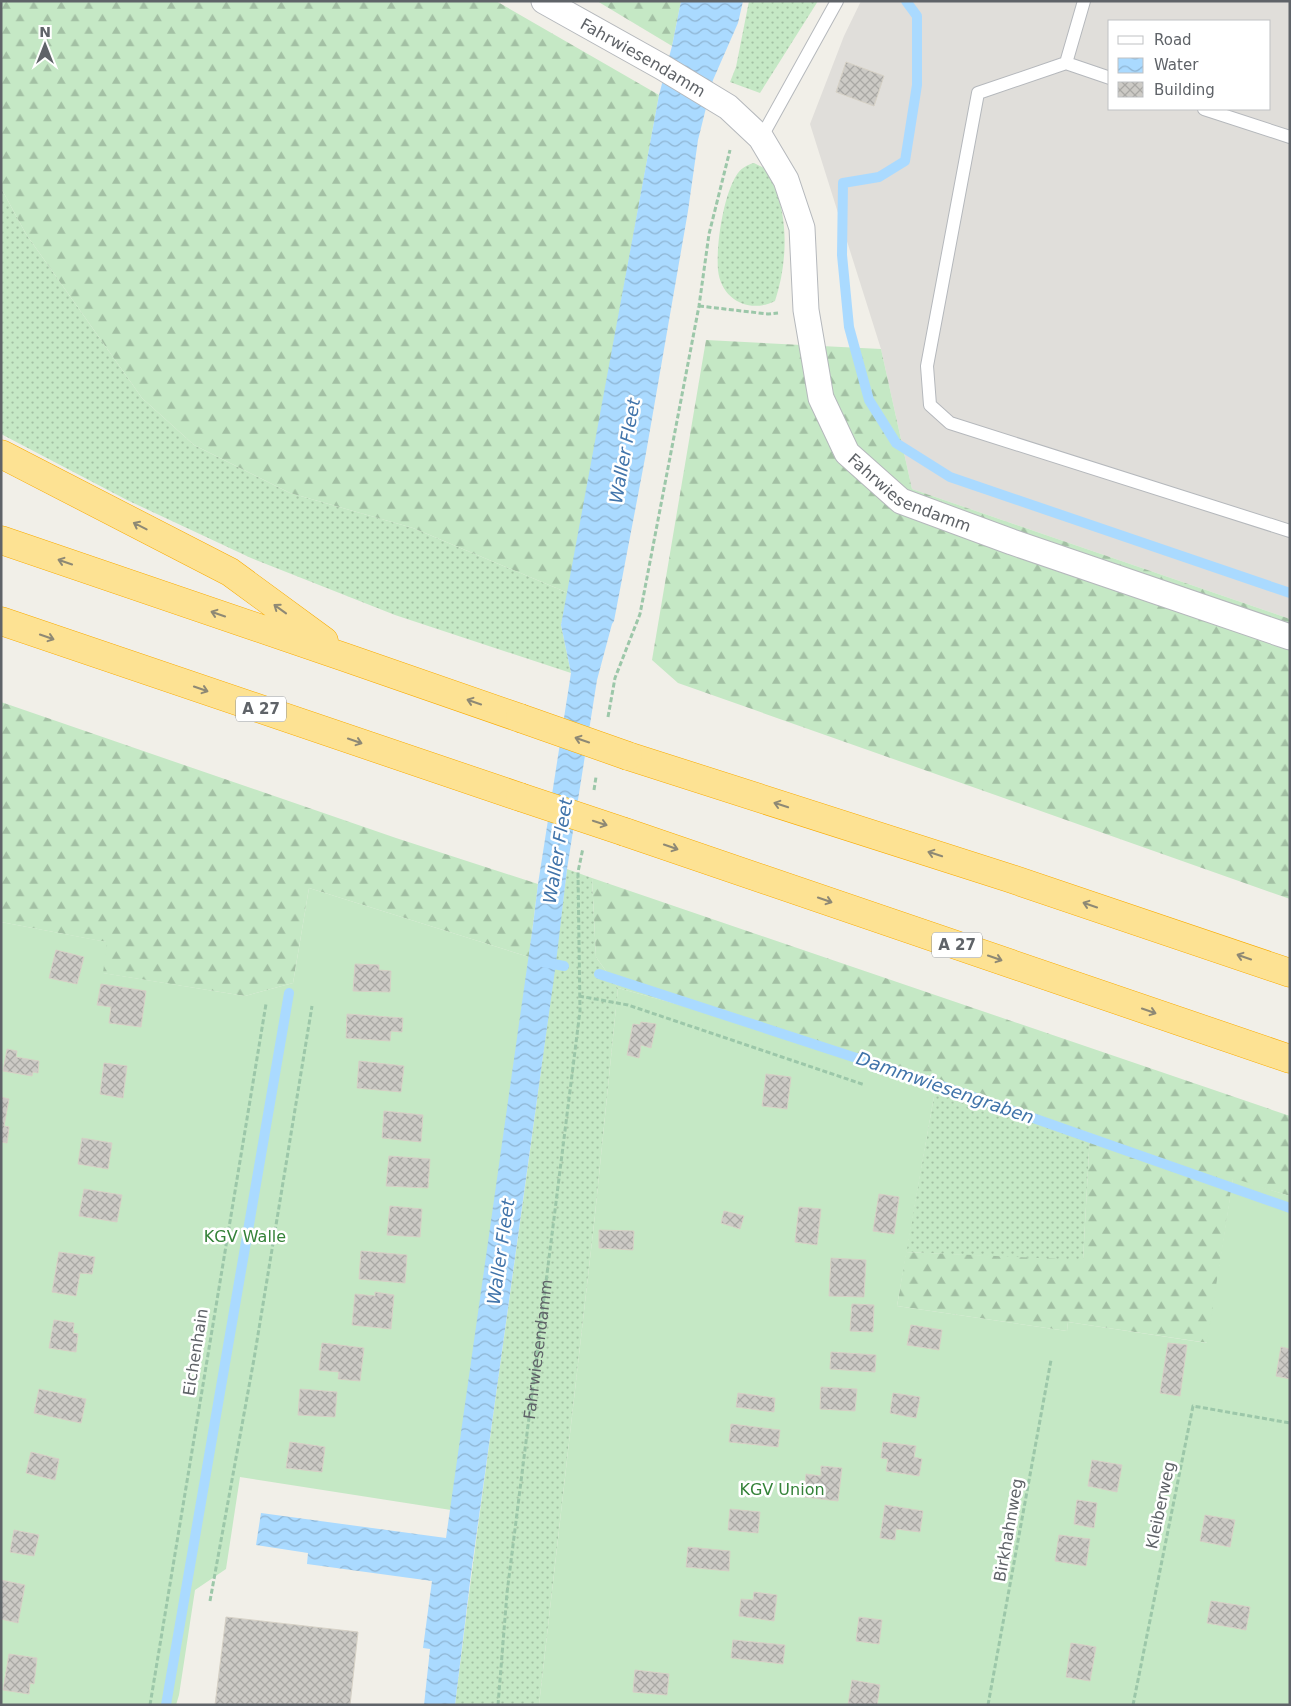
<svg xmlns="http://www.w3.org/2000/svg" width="1291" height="1706" viewBox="0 0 1291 1706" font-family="'DejaVu Sans',sans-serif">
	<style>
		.industrial { fill: #e0deda; fill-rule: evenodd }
		.grass { fill: url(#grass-dots) }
		.forest { fill: url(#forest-firs) }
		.garden { fill: #c5e8c5 }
		.water { fill: url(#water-waves) }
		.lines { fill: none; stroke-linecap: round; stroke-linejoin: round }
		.stream { stroke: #aadaff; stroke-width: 10 }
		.building { fill: url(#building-cross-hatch); stroke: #d6d1c6 }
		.service-casing { stroke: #b5b8bc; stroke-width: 14 }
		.minor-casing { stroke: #b5b8bc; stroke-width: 27 }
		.motorway-casing { stroke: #f9ab00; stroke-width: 29 }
		.path { stroke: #9cc7a9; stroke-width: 3; stroke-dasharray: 5 2.5; stroke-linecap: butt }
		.service { stroke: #fff; stroke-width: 12 }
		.minor { stroke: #fff; stroke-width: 25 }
		.motorway { stroke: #fde293; stroke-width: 28 }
		.motorway-bridge-casing { stroke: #f9ab00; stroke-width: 29; stroke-linecap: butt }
		.motorway-bridge { stroke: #fde293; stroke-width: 28 }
		.oneway { stroke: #8e8975 }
		.labels { text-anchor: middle; stroke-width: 5; stroke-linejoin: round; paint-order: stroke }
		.shield { fill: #fff; stroke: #8f9295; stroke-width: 1 }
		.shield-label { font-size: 15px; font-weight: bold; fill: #5f6368 }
		.street-label { font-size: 16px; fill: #5f6368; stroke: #fff }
		.park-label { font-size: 16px; fill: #348238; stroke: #fff }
		.water-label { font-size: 18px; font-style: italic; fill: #4174aa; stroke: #fff }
	</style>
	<defs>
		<pattern id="grass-dots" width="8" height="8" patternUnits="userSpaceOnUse" patternTransform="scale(1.25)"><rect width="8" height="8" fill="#c5e8c5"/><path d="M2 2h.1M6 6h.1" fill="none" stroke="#a3c0a4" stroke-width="1.8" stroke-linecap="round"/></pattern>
		<pattern id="forest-firs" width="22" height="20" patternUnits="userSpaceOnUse" patternTransform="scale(1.25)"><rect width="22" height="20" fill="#c5e8c5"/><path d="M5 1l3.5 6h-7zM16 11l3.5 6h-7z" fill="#a3c0a4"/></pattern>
		<pattern id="water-waves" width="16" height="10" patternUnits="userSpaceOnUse" patternTransform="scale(1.25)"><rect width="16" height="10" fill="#aadaff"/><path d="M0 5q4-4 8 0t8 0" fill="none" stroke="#8eb4d2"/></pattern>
		<pattern id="building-cross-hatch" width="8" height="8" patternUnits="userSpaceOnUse" patternTransform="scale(1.25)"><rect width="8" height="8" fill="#cccac5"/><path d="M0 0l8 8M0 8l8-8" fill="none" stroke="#a9a8a4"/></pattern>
	</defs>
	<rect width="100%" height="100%" fill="#f1efe8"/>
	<!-- industrial -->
	<path class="industrial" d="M861,1H1290V619L912,489L881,349L810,124L844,36ZM1110,21H1270V109H1110Z"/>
	<!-- grass -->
	<path class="grass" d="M749,1H818L760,93L730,82L736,67Z
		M754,163C757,165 761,166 764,168C769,173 772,179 774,185C789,220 787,265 775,301C750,314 721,300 718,270C716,246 723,197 736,176C740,169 746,165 754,163Z
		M1,188L26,234L142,398L194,445L290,493L413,528L568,593L561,625L571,673L395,615L251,558L127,500L1,434Z
		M567,869L592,878L596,957L618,988L595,1215L539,1705H455C489,1426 533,1148 567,869Z
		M936,1085L1090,1133L1083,1261L906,1252Z"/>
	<!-- forest -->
	<path class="forest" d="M1,1H496L659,95L568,593L413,528L290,493L194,445L142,398L26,234L1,188Z
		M597,1H681L672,46Z
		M706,340L881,349L912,489L1290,619V899L678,683L652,660Z
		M1,702L396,838L538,884L529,957L309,888L293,983L245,996L102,973L106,942L1,922Z
		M592,878L1290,1116V1196L1233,1179L1208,1343L1068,1322L1067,1331L897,1306L906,1252L1083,1260L1090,1133L731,1019L618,988L596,957Z"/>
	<!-- garden -->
	<path class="garden" d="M309,888L529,957L451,1510L240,1477L226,1569L195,1590L179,1695L176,1705H1V922L107,942L103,973L245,996L293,983Z
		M618,988L731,1019L936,1085L897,1306L1067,1331L1068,1322L1207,1343L1233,1178L1290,1196V1705H539L595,1215Z"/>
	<!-- water -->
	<path class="water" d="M681,1H743L738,23L713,80L698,140L688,211L646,453L614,621L612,624L597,680L567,869L556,963L471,1574L455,1705H424L430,1649L423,1648L432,1581L307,1564L308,1553L256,1545L261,1513L446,1538L533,925L538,884L571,673L561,625L659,95L672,46Z"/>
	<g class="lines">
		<!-- stream -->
		<path class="stream" d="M906,1L917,16V85L905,161L879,177L843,183L842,255L849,327L869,400L896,443L950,477L1290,593
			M543,962L564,966
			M599,974L936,1084L1290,1208
			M166,1705L289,993"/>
	</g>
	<!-- building -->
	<path class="building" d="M846,62L884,76L874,106L836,92Z
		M56,950L84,957L77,984L49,978Z
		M355,964L379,965V970L391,971L390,992L353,991Z
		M101,984L146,991L141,1027L109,1023L111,1007L97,1005Z
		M347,1014L403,1018L402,1032L391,1031L390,1041L346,1038Z
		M641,1022L656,1024L651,1048L641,1045L639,1058L627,1055L633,1024L640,1025Z
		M7,1049L17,1051L16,1057L39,1061L38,1073L33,1072L32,1076L3,1071Z
		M359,1061L404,1066L401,1092L357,1088Z
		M104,1063L127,1066L123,1098L100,1094Z
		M766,1074L791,1077L787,1109L762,1106Z
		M1,1097L9,1099L4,1126L9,1127L7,1143L1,1142Z
		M384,1111L423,1115L421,1142L382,1138Z
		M82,1138L112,1143L108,1169L78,1164Z
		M389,1156L430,1159L428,1188L386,1186Z
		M84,1189L122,1195L117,1222L79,1216Z
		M879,1194L899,1197L894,1234L873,1231Z
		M390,1206L422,1209L420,1237L387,1235Z
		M799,1207L821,1209L817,1245L795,1242Z
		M724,1211L744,1216L740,1229L721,1223Z
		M599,1230L634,1231L633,1250L599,1248Z
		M361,1251L407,1255L405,1283L359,1279Z
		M59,1252L95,1257L92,1274L80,1273L76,1296L52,1292Z
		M831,1258L866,1260L864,1297L829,1296Z
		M375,1292L394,1295L391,1329L352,1325L355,1294L375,1296Z
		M852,1304L874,1305L873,1332L850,1331Z
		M54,1320L74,1323L73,1333L78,1334L76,1352L49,1348Z
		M911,1325L942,1330L939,1350L907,1345Z
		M322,1343L364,1348L360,1381L338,1379L339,1372L319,1370Z
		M1168,1343L1187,1345L1180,1396L1160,1393Z
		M1281,1347L1290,1349V1379L1276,1376Z
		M831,1352L876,1355L875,1372L830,1369Z
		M821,1387L857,1389L855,1411L820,1409Z
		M39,1389L86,1399L81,1423L34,1413Z
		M300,1389L337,1392L335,1417L298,1415Z
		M738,1393L775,1398L774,1412L736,1407Z
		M893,1393L920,1397L916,1418L890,1413Z
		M731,1424L780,1430L778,1447L729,1442Z
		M290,1442L325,1447L322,1472L286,1468Z
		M883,1442L916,1446L914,1457L922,1459L919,1476L886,1471L888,1459L881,1458Z
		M31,1452L59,1459L55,1480L26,1473Z
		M1092,1460L1122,1465L1117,1492L1088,1486Z
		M821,1466L842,1468L838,1501L804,1497L806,1474L821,1476Z
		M1077,1500L1097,1503L1094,1528L1074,1524Z
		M885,1505L923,1511L920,1532L896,1529L895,1540L880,1538Z
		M730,1509L760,1512L758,1533L728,1530Z
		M1205,1515L1235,1520L1230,1547L1200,1541Z
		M14,1530L39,1535L34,1556L10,1552Z
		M1059,1535L1090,1539L1086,1566L1055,1561Z
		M688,1547L730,1551L729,1571L686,1567Z
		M1,1580L25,1585L18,1623L1,1619Z
		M754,1592L777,1595L774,1621L739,1616L741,1599L753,1600Z
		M1211,1601L1250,1607L1246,1630L1207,1623Z
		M226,1617L358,1632L350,1705H215Z
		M859,1617L882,1620L879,1644L856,1641Z
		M733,1640L785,1645L783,1664L731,1658Z
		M1071,1643L1096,1647L1090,1681L1066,1677Z
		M9,1654L37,1658L34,1684L30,1683L29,1694L3,1690Z
		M635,1670L669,1674L667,1695L633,1692Z
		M852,1680L880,1685L877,1705H848Z"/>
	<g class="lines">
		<!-- service casing -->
		<g class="service-casing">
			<path id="service" d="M1084,1L1066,63L978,93L927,366L930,405L950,423L1290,531
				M1066,63L1110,78
				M1204,109L1290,137
				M761,138L837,1"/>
		</g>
		<!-- minor casing -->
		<g class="minor-casing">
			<g id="minor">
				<path id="s2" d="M544,1L662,67L728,107L761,138L786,180L802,228L806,310L821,398L847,453L901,501L1012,542L1290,637"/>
			</g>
		</g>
		<!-- motorway casing -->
		<g class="motorway-casing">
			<path id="motorway" d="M1,454L230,572L324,641
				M1,540L347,658L520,718
				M1,621L520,797
				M628,756L1009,878L1290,973
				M625,832L1290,1059"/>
		</g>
		<!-- path -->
		<g class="path">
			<path d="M699,306L768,314L778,313"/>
			<path d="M608,717L615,678L640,614L699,306L709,234L730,150"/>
			<path d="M594,790L596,777"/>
			<path d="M579,996L628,1005L865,1085"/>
			<path d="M210,1601L254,1359L312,1006"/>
			<path d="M150,1705L266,1004"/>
			<path id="s1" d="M498,1705L507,1593L580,1011L578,872L583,848"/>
			<path d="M988,1705L1051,1360"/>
			<path d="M1133,1705L1193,1406L1290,1423"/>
		</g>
		<!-- service -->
		<use href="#service" class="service"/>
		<!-- minor -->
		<use href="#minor" class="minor"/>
		<!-- motorway -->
		<use href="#motorway" class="motorway"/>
		<!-- motorway-bridge casing -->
		<g class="motorway-bridge-casing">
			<path id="motorway-bridge" d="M520,718L628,756
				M520,797L625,832"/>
		</g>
		<!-- motorway-bridge -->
		<use href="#motorway-bridge" class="motorway-bridge"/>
	</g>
	<!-- one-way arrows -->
	<defs><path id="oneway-shaft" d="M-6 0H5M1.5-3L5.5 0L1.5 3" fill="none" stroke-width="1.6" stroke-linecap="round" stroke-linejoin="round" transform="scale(1.25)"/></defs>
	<g class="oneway">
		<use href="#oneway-shaft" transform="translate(140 526) rotate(-153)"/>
		<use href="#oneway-shaft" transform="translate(65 562) rotate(-161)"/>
		<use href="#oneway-shaft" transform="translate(280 609) rotate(-144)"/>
		<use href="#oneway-shaft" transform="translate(218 614) rotate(-161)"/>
		<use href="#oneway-shaft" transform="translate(47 637) rotate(19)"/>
		<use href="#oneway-shaft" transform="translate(201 689) rotate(19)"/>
		<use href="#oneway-shaft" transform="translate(474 702) rotate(-161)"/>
		<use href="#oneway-shaft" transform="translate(582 740) rotate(-161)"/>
		<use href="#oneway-shaft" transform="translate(355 741) rotate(19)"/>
		<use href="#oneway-shaft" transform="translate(781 805) rotate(-162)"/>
		<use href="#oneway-shaft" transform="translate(600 823) rotate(18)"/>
		<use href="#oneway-shaft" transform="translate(671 847) rotate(19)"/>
		<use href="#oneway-shaft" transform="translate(935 854) rotate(-162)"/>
		<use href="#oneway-shaft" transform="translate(825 900) rotate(19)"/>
		<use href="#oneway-shaft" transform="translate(1090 905) rotate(-161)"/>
		<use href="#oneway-shaft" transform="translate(1244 957) rotate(-161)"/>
		<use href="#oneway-shaft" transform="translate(995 958) rotate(19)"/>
		<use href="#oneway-shaft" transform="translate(1149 1011) rotate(19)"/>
	</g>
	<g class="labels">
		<!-- shield labels -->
		<g class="shield">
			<rect x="236" y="696.5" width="50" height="25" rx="4"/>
			<rect x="932" y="932.5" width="50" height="25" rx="4"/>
		</g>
		<g class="shield-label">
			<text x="261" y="714">A 27</text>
			<text x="957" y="950">A 27</text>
		</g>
		<!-- street labels -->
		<g class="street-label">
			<text dy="6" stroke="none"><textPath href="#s2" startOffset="114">Fahrwiesendamm</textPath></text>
			<text dy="6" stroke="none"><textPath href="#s2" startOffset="665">Fahrwiesendamm</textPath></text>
			<text dy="6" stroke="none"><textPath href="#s1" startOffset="358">Fahrwiesendamm</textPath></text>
			<text transform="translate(195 1352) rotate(-81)" y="6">Eichenhain</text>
			<text transform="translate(1160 1505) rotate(-78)" y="6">Kleiberweg</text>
			<text transform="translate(1008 1530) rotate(-80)" y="6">Birkhahnweg</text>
		</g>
		<!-- park labels -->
		<g class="park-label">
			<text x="245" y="1242">KGV Walle</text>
			<text x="782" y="1495">KGV Union</text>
		</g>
		<!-- water labels -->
		<g class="water-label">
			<text transform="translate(625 451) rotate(-80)" y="6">Waller Fleet</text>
			<text transform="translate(558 851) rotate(-81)" y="6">Waller Fleet</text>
			<text transform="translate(945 1088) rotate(19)" y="6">Dammwiesengraben</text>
			<text transform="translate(501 1252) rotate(-82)" y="6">Waller Fleet</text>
		</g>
	</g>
	<!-- border -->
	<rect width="1291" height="1706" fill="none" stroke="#5f6368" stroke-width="5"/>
	<!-- legend -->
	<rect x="1108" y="20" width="162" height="90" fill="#ffffff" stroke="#bfc1c3"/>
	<rect x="1118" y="36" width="25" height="8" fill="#ffffff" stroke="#bfc1c3"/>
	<text x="1154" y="45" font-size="15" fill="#5f6368">Road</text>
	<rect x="1118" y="58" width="25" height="15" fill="url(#water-waves)" stroke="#bfc1c3"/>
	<text x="1154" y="70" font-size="15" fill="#5f6368">Water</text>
	<rect x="1118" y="82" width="25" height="15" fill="url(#building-cross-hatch)" stroke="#bfc1c3"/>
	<text x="1154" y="95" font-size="15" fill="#5f6368">Building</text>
	<!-- north arrow -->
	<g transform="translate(45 45)" stroke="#ffffff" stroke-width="4" paint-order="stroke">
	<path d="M0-4L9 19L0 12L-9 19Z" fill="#5f6368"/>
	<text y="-8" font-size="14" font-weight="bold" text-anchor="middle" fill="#5f6368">N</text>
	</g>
</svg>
